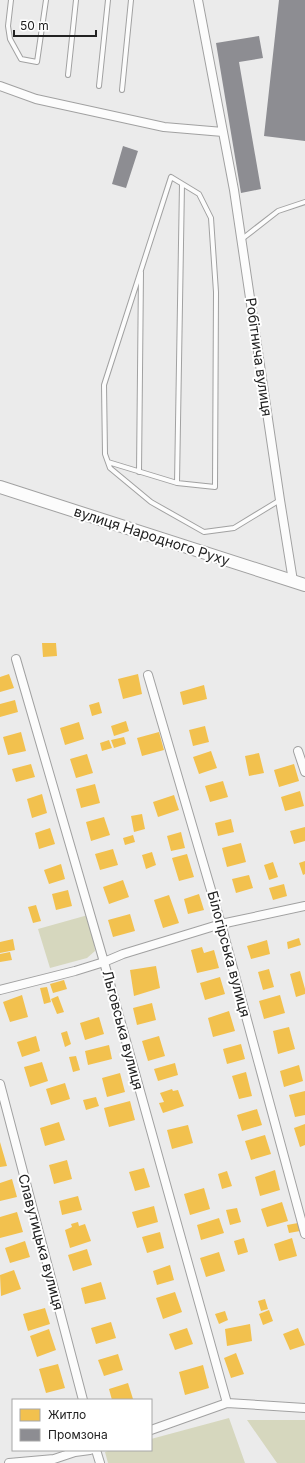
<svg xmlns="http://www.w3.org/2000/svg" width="305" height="1463" viewBox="0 0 305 1463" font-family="Inter,sans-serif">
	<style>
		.green { fill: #d6d7be }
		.homes { fill: #f2c14e }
		.industry { fill: #8d8d92 }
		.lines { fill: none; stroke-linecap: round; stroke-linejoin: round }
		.lane-casing { stroke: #a1a1a1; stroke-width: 6 }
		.street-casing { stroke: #a1a1a1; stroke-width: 10 }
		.secondary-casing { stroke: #a1a1a1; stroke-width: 14 }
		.lane { stroke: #fcfcfc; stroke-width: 4 }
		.street { stroke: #fcfcfc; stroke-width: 8 }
		.secondary { stroke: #fcfcfc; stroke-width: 12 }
		.labels { text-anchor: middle; stroke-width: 4; stroke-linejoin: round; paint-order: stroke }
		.street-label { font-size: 14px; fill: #222; stroke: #fff }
	</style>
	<rect width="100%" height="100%" fill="#ebebeb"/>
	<!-- green -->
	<path class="green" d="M88,915L93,934L95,951L87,958L50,968L38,929Z
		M229,1418L245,1463H108L105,1452L111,1450H151V1439Z
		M247,1420H305V1463H277Z"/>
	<!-- homes -->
	<path class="homes" d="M42,643H56L57,656L43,657Z
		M9,674L14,688L0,692V677Z
		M138,674L142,694L123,699L118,679Z
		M204,685L207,699L183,705L180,692Z
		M15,700L18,712L0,717V704Z
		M99,702L102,713L92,716L89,705Z
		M126,721L129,731L114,736L111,726Z
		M79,722L84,739L65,745L60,728Z
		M205,726L209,742L193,746L189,730Z
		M21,732L26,751L8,755L3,737Z
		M159,732L164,750L142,756L137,738Z
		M124,737L126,744L114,748L111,740Z
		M109,740L112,748L102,751L100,743Z
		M211,751L217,768L199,774L193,757Z
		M259,753L264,773L249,776L245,756Z
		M87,754L93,773L76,778L70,759Z
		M31,764L35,777L16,782L12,769Z
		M294,764L299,781L279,787L274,770Z
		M223,781L228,797L210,802L205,786Z
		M95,784L100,803L81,808L76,789Z
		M300,791L304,806L285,811L281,797Z
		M42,794L47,813L32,818L27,799Z
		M174,795L179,810L158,817L153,802Z
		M142,814L145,829L134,832L131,816Z
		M104,817L110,835L91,841L86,822Z
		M231,819L234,832L218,836L215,823Z
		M305,827V841L294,844L290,831Z
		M50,828L55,844L39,849L35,833Z
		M181,832L185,848L171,851L167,836Z
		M133,835L135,842L125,845L123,838Z
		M241,843L246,862L227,867L222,848Z
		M113,849L118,865L100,870L95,854Z
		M152,852L156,865L146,869L142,855Z
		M187,854L194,877L179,881L172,858Z
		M305,861V874L303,875L299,863Z
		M273,862L278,877L269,880L264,865Z
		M61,864L65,879L49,884L44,870Z
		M249,875L253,888L236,893L232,879Z
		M123,880L129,897L109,904L103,887Z
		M284,884L287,896L273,900L269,888Z
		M68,890L72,906L56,910L52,894Z
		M199,894L204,910L188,914L184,899Z
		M169,895L179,923L163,928L154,900Z
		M36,905L41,921L33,923L28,907Z
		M130,914L135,931L113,937L108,920Z
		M299,938L301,945L288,949L287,942Z
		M13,939L15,950L0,953V942Z
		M267,940L270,954L251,959L247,946Z
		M202,947L204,953L214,950L219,968L197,973L191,950Z
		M10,952L12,960L0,962V954Z
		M156,966L160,988L134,996L130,970Z
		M269,969L274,987L263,990L258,972Z
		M300,971L305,989V994L296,997L290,974Z
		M220,977L225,994L205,1000L200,983Z
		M64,980L67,989L53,993L50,984Z
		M47,987L51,1002L44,1004L40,988Z
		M22,995L28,1017L10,1022L3,1002Z
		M280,995L285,1013L264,1019L259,1001Z
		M58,996L64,1012L57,1014L51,999Z
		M152,1003L156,1020L137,1025L133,1008Z
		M229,1011L235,1031L213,1037L208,1018Z
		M99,1017L104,1034L85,1040L80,1023Z
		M289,1027L295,1049L278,1054L273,1031Z
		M67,1031L71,1044L65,1047L61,1033Z
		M36,1036L40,1051L22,1057L17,1042Z
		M159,1036L165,1056L148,1061L142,1041Z
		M241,1044L245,1059L227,1064L223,1049Z
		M109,1045L112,1059L88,1065L85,1051Z
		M76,1056L80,1070L73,1072L69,1057Z
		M42,1062L48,1081L30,1087L24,1067Z
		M175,1063L178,1075L158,1081L154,1069Z
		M299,1065L303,1081L284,1087L280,1071Z
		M246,1072L252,1096L239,1099L232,1076Z
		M120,1073L125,1092L107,1097L102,1078Z
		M65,1083L70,1099L51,1105L46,1089Z
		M172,1089L173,1091L178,1090L184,1106L163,1113L159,1103L164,1102L160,1093Z
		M305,1091V1115L295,1117L289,1095Z
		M96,1097L99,1106L86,1110L83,1100Z
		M130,1101L135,1120L109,1127L104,1108Z
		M257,1109L262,1125L242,1131L237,1115Z
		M59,1122L65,1140L45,1146L40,1128Z
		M305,1124V1145L300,1147L294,1128Z
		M188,1125L193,1143L172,1149L167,1130Z
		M265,1135L271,1154L251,1160L245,1141Z
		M0,1142L7,1166L0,1167Z
		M67,1160L72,1179L54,1184L49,1165Z
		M144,1168L150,1187L135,1191L129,1172Z
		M275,1170L280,1190L260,1196L255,1177Z
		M227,1171L232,1186L222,1189L218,1174Z
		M12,1179L17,1197L0,1201V1183Z
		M204,1188L210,1209L190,1215L184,1194Z
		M78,1196L82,1210L62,1215L59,1201Z
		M282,1202L288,1221L267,1227L261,1209Z
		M154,1206L158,1222L137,1228L132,1212Z
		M237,1208L241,1222L230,1225L226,1210Z
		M17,1212L23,1232L0,1238V1217Z
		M219,1218L224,1233L201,1240L197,1225Z
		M78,1222L79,1226L85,1224L91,1241L70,1248L65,1230L72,1227L71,1224Z
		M298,1223L300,1231L289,1233L287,1225Z
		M160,1232L164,1248L147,1253L142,1237Z
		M244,1238L248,1252L238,1255L234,1241Z
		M292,1238L297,1256L279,1261L274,1244Z
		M25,1241L30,1257L10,1263L5,1248Z
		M87,1249L92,1265L73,1271L68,1255Z
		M219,1252L225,1271L206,1277L200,1258Z
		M170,1265L174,1280L157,1285L153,1271Z
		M14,1270L21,1289L1,1296L0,1275Z
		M101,1282L106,1299L85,1304L81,1288Z
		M175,1292L182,1312L163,1319L156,1298Z
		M265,1299L268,1309L261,1311L258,1301Z
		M45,1308L50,1324L28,1331L23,1314Z
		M269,1310L273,1321L263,1325L259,1314Z
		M225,1311L228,1320L219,1324L215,1314Z
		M111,1322L116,1338L96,1344L91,1328Z
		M250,1324L252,1341L227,1346L225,1329Z
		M187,1328L193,1344L175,1350L169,1334Z
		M298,1328L305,1345L290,1350L283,1334Z
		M49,1329L56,1350L37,1357L30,1336Z
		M236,1353L244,1374L231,1378L224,1358Z
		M118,1354L123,1370L104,1376L98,1360Z
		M58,1364L65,1388L46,1393L39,1369Z
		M203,1365L209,1388L185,1395L179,1372Z
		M128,1383L133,1399L112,1400L109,1389Z"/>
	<!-- industry -->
	<path class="industry" d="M279,0H305V141L264,136Z
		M259,36L263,58L239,62L261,189L241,193L216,43Z
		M123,146L138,151L126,188L112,184Z"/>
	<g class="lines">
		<!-- lane casing -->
		<g class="lane-casing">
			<path id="lane" d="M11,0L8,26L10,39L21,59L37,62L46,0
				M68,75L76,0
				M99,86L108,0
				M122,90L131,0
				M242,239L278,211L305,202
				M108,462L177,483L215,487L216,292L211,218L199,194L171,177L104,385L105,454L110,468L151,502L204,532L234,528L280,500
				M139,472L141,272
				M177,483L182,184"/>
		</g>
		<!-- street casing -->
		<g class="street-casing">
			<path id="street" d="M198,0L234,190L280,500L293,581
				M0,86L36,99L164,127L223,132
				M16,659L104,962L227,1403
				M148,675L221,924L305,1234
				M298,751L305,772
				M0,990L75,971L104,962L123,954L221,924L305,906
				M0,1084L83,1400
				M151,1430L227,1403L305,1408
				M96,1450L100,1463
				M9,1463L54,1459L75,1452L90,1450"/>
		</g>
		<!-- secondary casing -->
		<g class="secondary-casing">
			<path id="secondary" d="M0,487L305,585"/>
		</g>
		<!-- lane -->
		<use href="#lane" class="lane"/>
		<!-- street -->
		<use href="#street" class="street"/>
		<!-- secondary -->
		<use href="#secondary" class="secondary"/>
	</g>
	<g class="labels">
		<!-- street labels -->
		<g class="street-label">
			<text transform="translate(259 357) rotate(82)" y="5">Робітнича вулиця</text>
			<text transform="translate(152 536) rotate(18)" y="5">вулиця Народного Руху</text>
			<text transform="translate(229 954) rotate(75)" y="5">Білогірська вулиця</text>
			<text transform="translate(123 1030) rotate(75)" y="5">Льговська вулиця</text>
			<text transform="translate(41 1242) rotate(75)" y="5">Славутицька вулиця</text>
		</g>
	</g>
	<!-- legend -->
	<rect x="12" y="1399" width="140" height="52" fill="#ffffff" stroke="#a7a7a7"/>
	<rect x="20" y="1409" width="20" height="12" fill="#f2c14e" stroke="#a7a7a7"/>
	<text x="48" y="1419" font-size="12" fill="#222222">Житло</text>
	<rect x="20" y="1429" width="20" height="12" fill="#8d8d92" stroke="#a7a7a7"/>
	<text x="48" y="1439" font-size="12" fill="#222222">Промзона</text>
	<!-- scale -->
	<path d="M14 30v6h82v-6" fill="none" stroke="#222222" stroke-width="2"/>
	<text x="20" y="30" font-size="12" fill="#222222" stroke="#ffffff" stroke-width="3" paint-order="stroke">50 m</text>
</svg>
